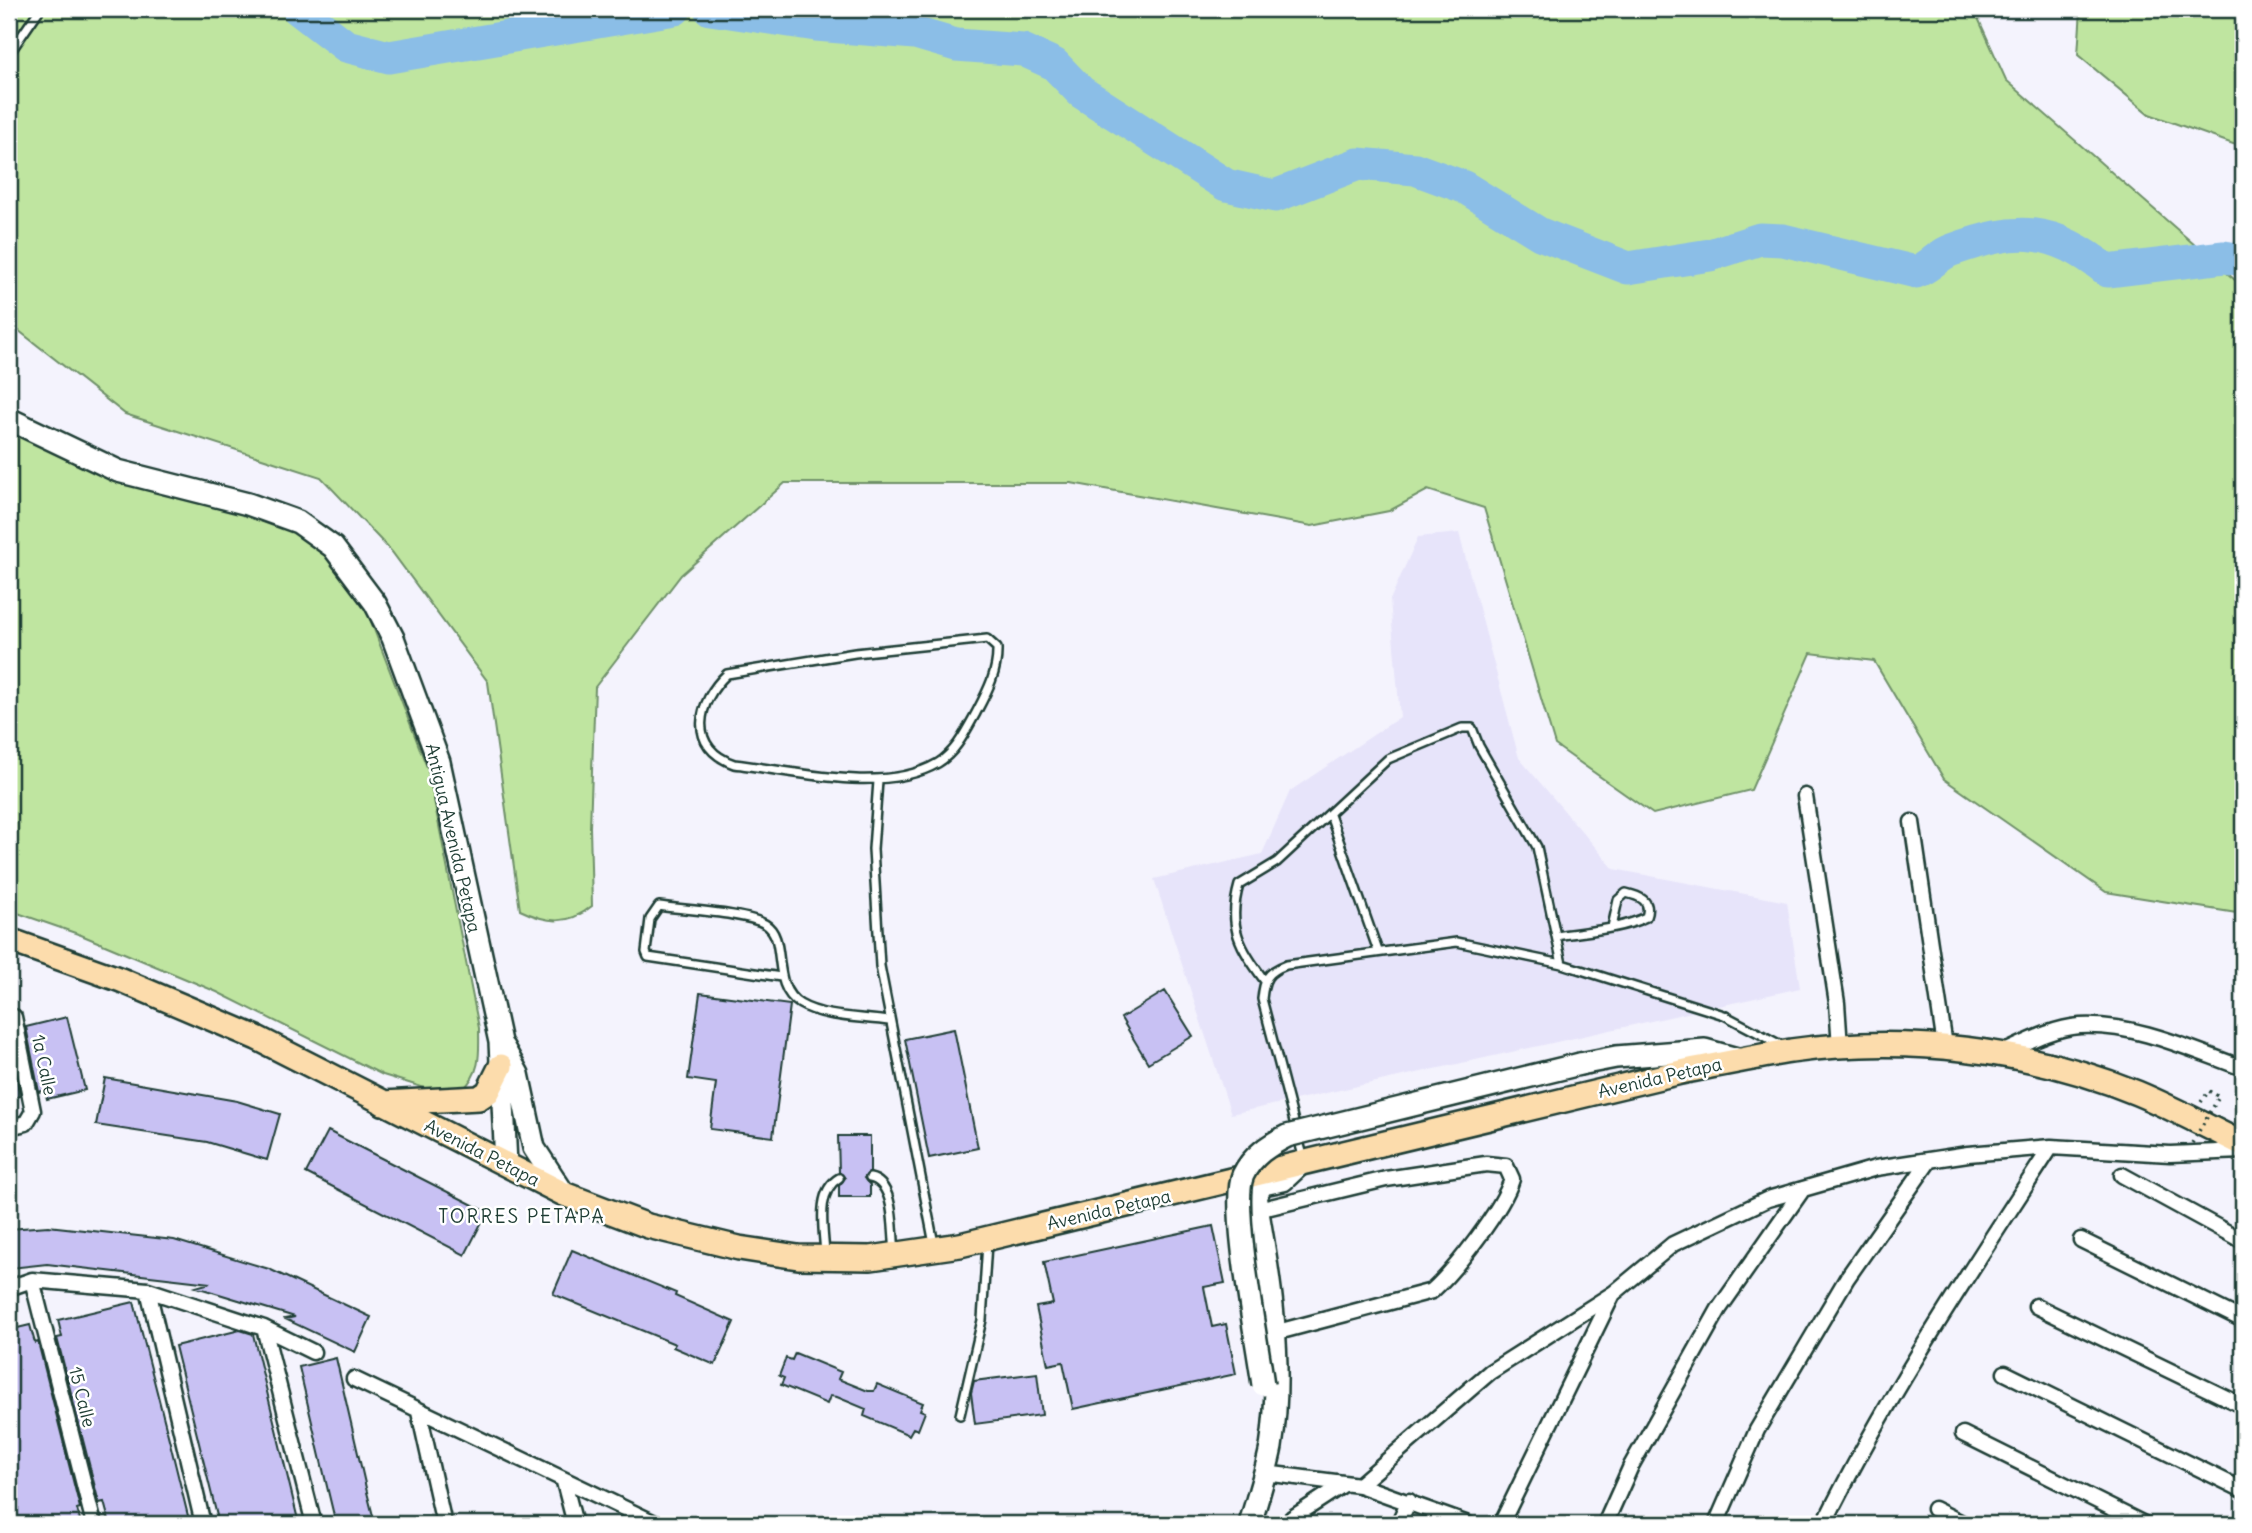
<svg xmlns="http://www.w3.org/2000/svg" width="2252" height="1533" viewBox="0 0 2252 1533" font-family="Delius,sans-serif">
	<style>
		.built { fill: #e7e4fa }
		.green { fill: #bfe5a0; stroke: #6f916a; stroke-width: 2 }
		.lines { fill: none; stroke-linecap: round; stroke-linejoin: round }
		.river { stroke: #8bbee7; stroke-width: 33 }
		.building { fill: #c8c1f3; stroke: #1f3d34; stroke-width: 2 }
		.lane-casing { stroke: #1f3d34; stroke-width: 12 }
		.street-casing { stroke: #1f3d34; stroke-width: 19 }
		.secondary-casing { stroke: #1f3d34; stroke-width: 26 }
		.primary-casing { stroke: #1f3d34; stroke-width: 28 }
		.path { stroke: #1f3d34; stroke-width: 3.5; stroke-dasharray: 2 5; stroke-linecap: butt }
		.lane { stroke: #fff; stroke-width: 7 }
		.street { stroke: #fff; stroke-width: 14 }
		.secondary { stroke: #fff; stroke-width: 21 }
		.primary { stroke: #fcdcac; stroke-width: 23 }
		.secondary-bridge-casing { stroke: #1f3d34; stroke-width: 26; stroke-linecap: butt }
		.path-bridge { stroke: #1f3d34; stroke-width: 3.5; stroke-dasharray: 2 5; stroke-linecap: butt }
		.secondary-bridge { stroke: #fff; stroke-width: 21 }
		.labels { text-anchor: middle; stroke-width: 5; stroke-linejoin: round; paint-order: stroke }
		.street-label { font-size: 18px; fill: #1f3d34; stroke: #fff }
		.neighbourhood-label { font-size: 19px; letter-spacing: 2px; fill: #1f3d34; stroke: #fff }
	</style>
	<rect width="100%" height="100%" fill="#f4f3fd"/>
	<filter id="ink" filterUnits="userSpaceOnUse"><feTurbulence type="fractalNoise" baseFrequency=".0143" numOctaves="2"/><feDisplacementMap in="SourceGraphic" scale="14" xChannelSelector="R" yChannelSelector="G"/><feConvolveMatrix kernelMatrix="1 2 1 2 8 2 1 2 1" color-interpolation-filters="sRGB"/></filter>
	<g filter="url(#ink)">
		<!-- built -->
		<path class="built" d="M1459,533L1519,758L1614,869L1787,902L1800,988L1231,1114L1154,879L1262,854L1290,791L1400,717L1390,600L1418,537Z"/>
		<!-- green -->
		<path class="green" d="M9,9H1974L2006,80L2243,287V914L2106,892L1944,779L1874,661L1811,653L1751,790L1653,814L1555,745L1484,508L1428,490L1389,511L1312,526L1071,483H785L681,575L595,687L590,827L592,906C568,926 547,923 520,910L488,682L392,552L321,477L125,414L9,323Z
			M2081,9H2243V143L2233,144L2149,114L2078,55Z
			M9,419L118,471L248,504L350,567L428,770L479,1028C479,1052 482,1071 463,1089H428L383,1075L217,992L81,935L9,910Z"/>
		<g class="lines">
			<!-- river -->
			<path class="river" d="M298,9L346,46L389,57L675,9
				M710,9L816,25L915,33L956,45L1023,50L1054,64L1081,92L1226,185L1275,196L1358,164L1415,169L1464,187L1540,234L1628,268L1710,255L1760,239L1783,240L1916,272C1930,267 1939,254 1952,250C2019,226 2052,227 2108,271L2224,257L2243,260"/>
		</g>
		<!-- building -->
		<path class="building" d="M1165,991L1193,1036L1148,1063L1121,1018Z
			M700,993L790,1005L773,1137L710,1129L716,1083L688,1079Z
			M67,1017L85,1090L47,1099L45,1090L39,1092L26,1027Z
			M954,1029L978,1148L929,1158L905,1039Z
			M9,1040L20,1096L9,1099Z
			M105,1078L237,1101L280,1114L267,1160L207,1142L96,1125Z
			M328,1131L487,1212L465,1255L306,1173Z
			M838,1136H870V1172L864,1178L870,1185V1197H839V1186L845,1178L839,1172Z
			M48,1226L174,1240L269,1269L371,1317L355,1352L285,1319L295,1317L196,1287L210,1283L47,1264L11,1268L9,1229Z
			M1213,1226L1225,1283L1204,1287L1212,1327L1226,1324L1236,1374L1073,1409L1063,1362L1048,1365L1036,1307L1053,1304L1044,1262Z
			M572,1250L676,1293L675,1296L734,1322L715,1365L673,1347L675,1344L553,1294Z
			M134,1302L170,1443L190,1524H110L104,1502L99,1503L57,1338L62,1337L58,1320Z
			M30,1325L35,1343L38,1342L80,1508L77,1509L81,1524H9V1330Z
			M240,1330L253,1334L299,1524H219L175,1346Z
			M795,1353L841,1372L838,1379L868,1391H874L877,1384L923,1403L920,1410L925,1412L918,1430L913,1428L909,1435L864,1416L866,1409L837,1397L830,1396L827,1404L781,1385L784,1378L779,1376L786,1358L792,1360Z
			M336,1358L366,1488L375,1524H336L329,1495L299,1367Z
			M1037,1373L1042,1415L975,1424L971,1393L974,1381Z"/>
		<g class="lines">
			<!-- lane casing -->
			<g class="lane-casing">
				<path id="lane" d="M9,54L40,9
					M987,639L997,648C998,672 987,692 976,713C966,731 956,752 938,763C884,795 794,771 734,764C687,747 697,702 727,674L855,653Z
					M878,781L873,849L880,966L934,1244
					M1330,815L1378,951
					M1556,936C1586,931 1619,930 1646,917C1652,900 1639,896 1626,893L1618,900L1612,927
					M781,977L648,957L646,952L650,919L659,906C684,910 746,913 765,924C789,938 769,985 800,1004C824,1018 862,1017 889,1021
					M1264,980C1240,947 1227,927 1239,885L1277,862L1388,759L1462,728H1472L1479,746L1537,847L1562,964
					M1304,1160L1262,999C1264,979 1267,972 1286,965L1457,942L1562,964L1724,1015L1781,1045
					M870,1178C896,1183 892,1230 895,1252
					M825,1255C824,1230 815,1192 839,1178
					M960,1415L982,1320L987,1243"/>
			</g>
			<!-- street casing -->
			<g class="street-casing">
				<path id="street" d="M1805,796L1837,1003L1840,1047
					M1912,822L1945,1046
					M2003,1053C2027,1042 2053,1028 2080,1026C2136,1023 2192,1050 2243,1068
					M9,1127L26,1123L33,1111L14,1017
					M2122,1175L2243,1241
					M1258,1210L1386,1179L1486,1164L1506,1166L1512,1179C1503,1209 1455,1270 1432,1291L1274,1333
					M2081,1240L2243,1320
					M32,1280L94,1524
					M9,1288L32,1280L148,1290L264,1328L313,1352
					M148,1290L203,1524
					M2036,1306L2243,1406
					M264,1328L314,1524
					M2005,1373L2243,1490
					M354,1379L657,1524
					M419,1412L444,1524
					M1963,1434L2144,1524
					M1265,1473L1359,1485L1468,1524
					M564,1482L575,1524
					M1359,1485L1490,1372L1614,1293L1673,1244L1768,1199L1876,1168L1968,1154L2051,1147L2170,1154L2243,1151
					M1934,1509L1964,1524
					M1292,1518L1344,1484
					M1398,1524L1409,1501
					M1501,1524L1613,1294
					M1605,1524L1631,1466L1719,1309L1803,1189
					M1716,1524L1757,1430L1847,1278L1929,1161
					M1824,1524C1889,1392 1971,1270 2051,1147"/>
			</g>
			<!-- secondary casing -->
			<g class="secondary-casing">
				<path id="secondary" d="M9,419L118,471L248,504L298,522L333,547L375,603L393,638L439,762L500,1042L506,1164
					M503,1047L518,1074L534,1148L564,1194
					M1580,1064L1616,1057L1705,1050L1741,1060
					M1250,1524C1257,1499 1266,1473 1271,1447C1284,1365 1270,1277 1255,1196L1263,1184L1283,1180L1298,1166"/>
			</g>
			<!-- primary casing -->
			<g class="primary-casing">
				<path id="primary" d="M9,940L121,980L257,1038L564,1194L648,1226L739,1248L798,1257L871,1258L960,1245L1681,1072C1717,1065 1754,1057 1791,1051C1907,1035 2029,1049 2137,1093C2173,1108 2208,1127 2243,1144
					M383,1103L479,1098L488,1092L501,1066"/>
			</g>
			<!-- path -->
			<path class="path" d="M2201,1102L2209,1091L2219,1097"/>
			<!-- lane -->
			<use href="#lane" class="lane"/>
			<!-- street -->
			<use href="#street" class="street"/>
			<!-- secondary -->
			<use href="#secondary" class="secondary"/>
			<!-- primary -->
			<use href="#primary" class="primary"/>
			<!-- secondary-bridge casing -->
			<g class="secondary-bridge-casing">
				<path id="secondary-bridge" d="M1263,1385C1258,1346 1230,1204 1243,1175C1252,1156 1269,1145 1287,1136L1580,1064"/>
			</g>
			<!-- path-bridge -->
			<path class="path-bridge" d="M2192,1143L2219,1097"/>
			<!-- secondary-bridge -->
			<use href="#secondary-bridge" class="secondary-bridge"/>
		</g>
	</g>
	<g class="labels">
		<!-- street labels -->
		<g class="street-label">
			<text transform="translate(453 838) rotate(77)" y="6">Antigua Avenida Petapa</text>
			<text transform="translate(44 1065) rotate(78)" y="6">1a Calle</text>
			<text transform="translate(1660 1078) rotate(-13)" y="6">Avenida Petapa</text>
			<text transform="translate(482 1153) rotate(27)" y="6">Avenida Petapa</text>
			<text transform="translate(1109 1210) rotate(-13)" y="6">Avenida Petapa</text>
			<text transform="translate(82 1397) rotate(76)" y="6">15 Calle</text>
		</g>
		<!-- neighbourhood labels -->
		<g class="neighbourhood-label">
			<text x="522" y="1223">TORRES PETAPA</text>
		</g>
	</g>
	<!-- margin -->
	<rect width="2252" height="1533" fill="none" stroke="#fff" stroke-width="35"/>
	<rect x="18" y="18" width="2217" height="1498" fill="none" stroke="#1f3d34" stroke-width="2.5" filter="url(#ink)"/>
</svg>
